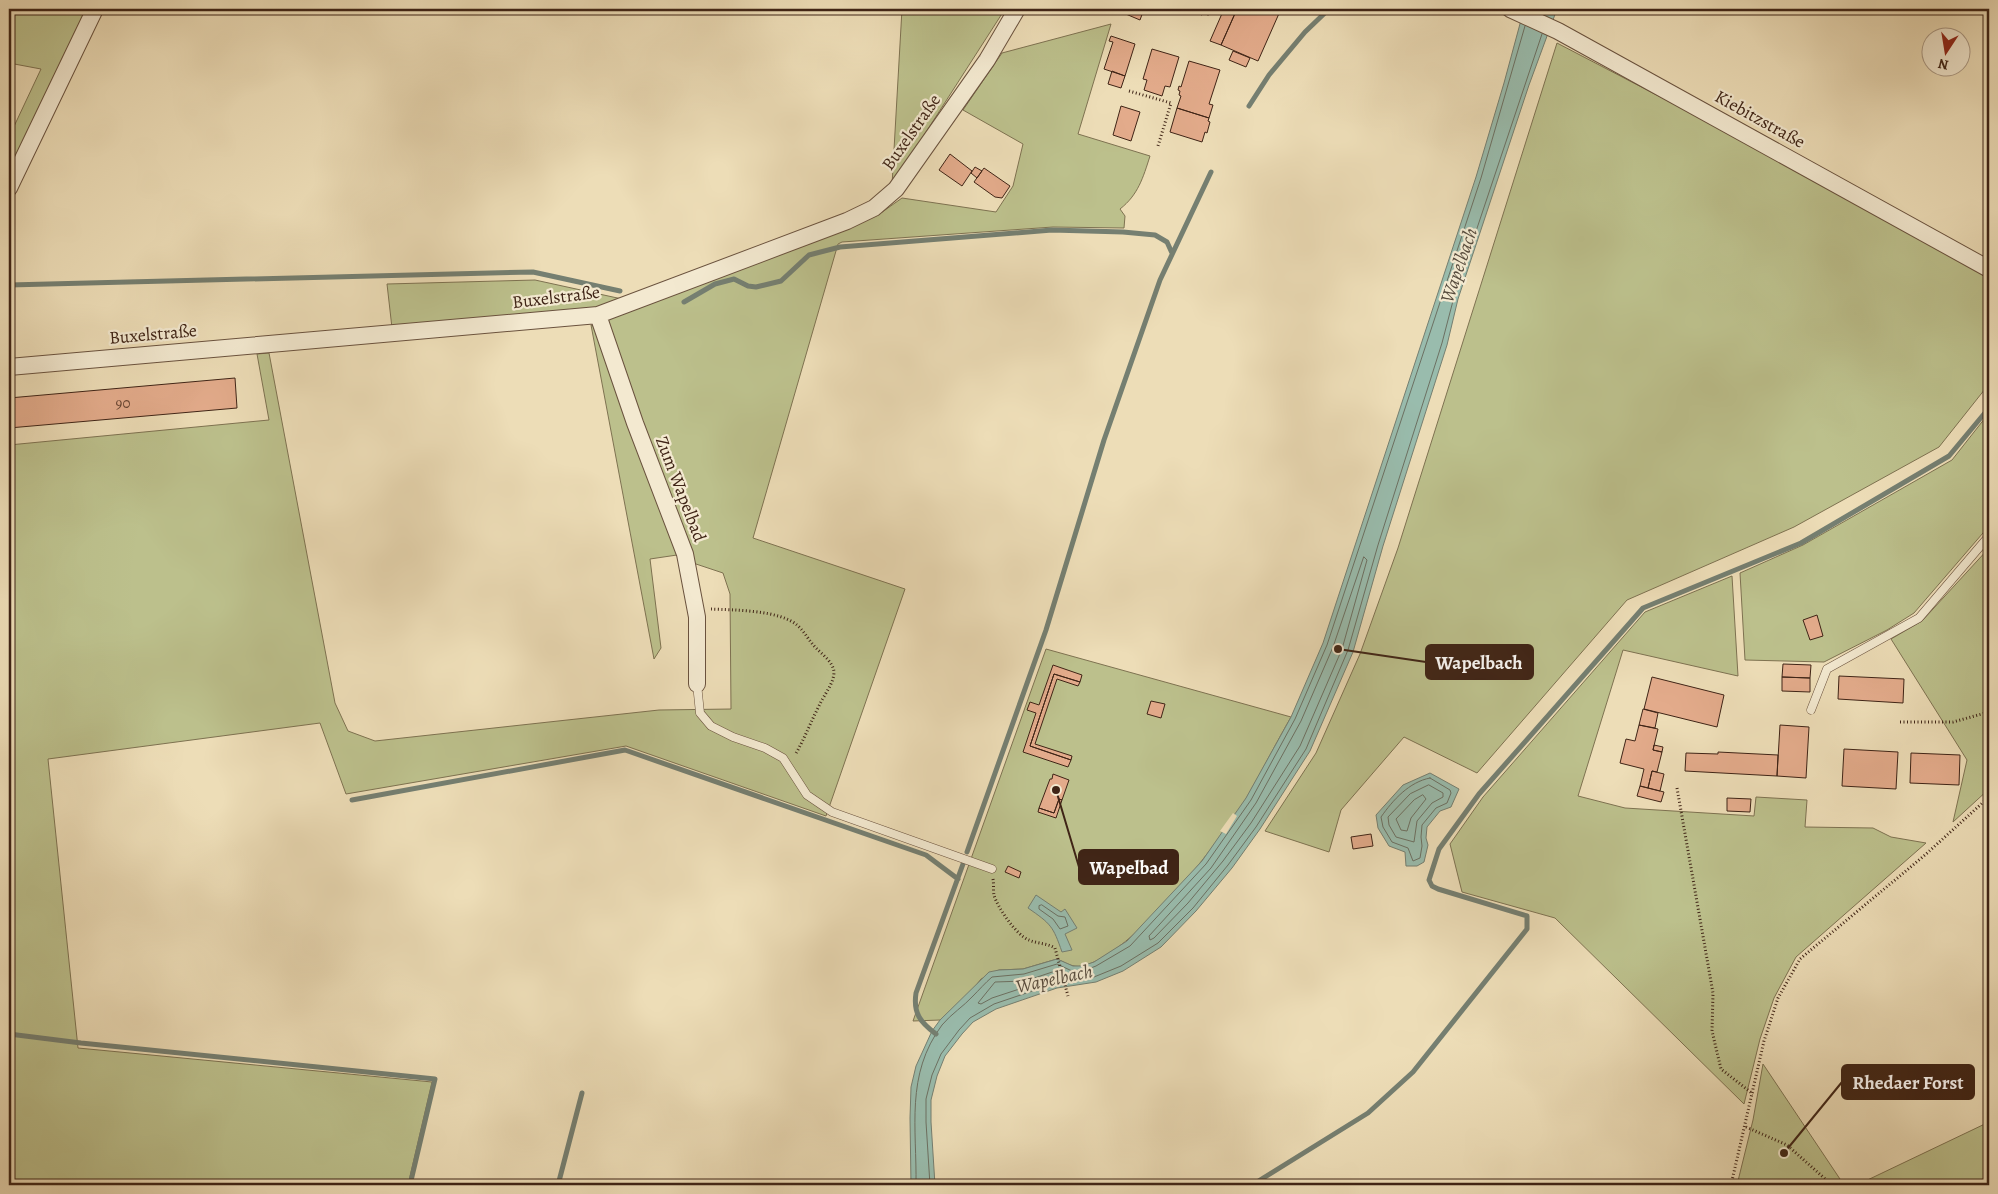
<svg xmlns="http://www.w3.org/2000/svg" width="1998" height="1194" viewBox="0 0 1998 1194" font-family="Alegreya,serif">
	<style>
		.green { fill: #bcc08c; stroke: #7e7251 }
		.water { fill: #99bcad; stroke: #757f71 }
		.pier { fill: #edddb7 }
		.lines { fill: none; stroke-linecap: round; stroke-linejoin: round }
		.shore { stroke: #6c7062; stroke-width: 1 }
		.stream { stroke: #757f71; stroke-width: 5 }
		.building { fill: #e3ab8b; stroke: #3f2416 }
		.lane-casing { stroke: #6a523e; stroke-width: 9 }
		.street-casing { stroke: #6a523e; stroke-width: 18 }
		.path { stroke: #3f2416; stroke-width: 3; stroke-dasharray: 1 2.5; stroke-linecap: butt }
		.lane { stroke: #f3e9d0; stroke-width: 8 }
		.street { stroke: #f3e9d0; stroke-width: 16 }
		.labels { text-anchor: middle; stroke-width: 4.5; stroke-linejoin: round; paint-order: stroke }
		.number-label { font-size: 15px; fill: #684633 }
		.street-label { font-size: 18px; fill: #3f2416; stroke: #f3e9d0 }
		.water-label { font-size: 19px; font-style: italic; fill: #564a3c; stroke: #f3e9d0 }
		.leader { fill: none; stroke: #3f2416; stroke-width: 2 }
		.callout-dot { fill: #3f2416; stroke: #f3e9d0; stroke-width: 2 }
		.callout { fill: #3f2416; stroke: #3f2416; stroke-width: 2 }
		.callout-label { font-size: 19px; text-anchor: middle; font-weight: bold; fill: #fff }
	</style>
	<rect width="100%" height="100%" fill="#edddb7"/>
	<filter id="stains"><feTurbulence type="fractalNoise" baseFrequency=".004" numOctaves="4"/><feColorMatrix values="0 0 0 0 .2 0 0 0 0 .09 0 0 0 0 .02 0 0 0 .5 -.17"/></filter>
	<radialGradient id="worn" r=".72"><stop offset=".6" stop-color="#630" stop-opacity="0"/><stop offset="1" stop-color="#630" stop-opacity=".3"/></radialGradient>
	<!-- green -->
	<path class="green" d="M9,9H86L9,170V137L41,69L9,63Z
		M902,9H1005L892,185Z
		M1111,24L1078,134L1150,156C1143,178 1138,195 1120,209L1125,216L1124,228L1053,227L842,242L838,244L753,538L905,589L826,816L626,746L346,794L320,723L48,759L78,1048L432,1082L408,1185H9V445L269,420L257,354L269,353L335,703L348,731L375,741L659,710L731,709L730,594L723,573L693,563L639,419L607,320L838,232L878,215L902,198L996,212L1013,186L1023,144L963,110L1002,53Z
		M1557,43L1766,152L1989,278V384L1939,447L1794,527L1627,600L1477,773L1404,737L1341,810L1329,852L1265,831L1316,753L1360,654L1398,548Z
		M535,280L622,299L597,308L392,328L387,284Z
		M591,325L597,328L627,421L677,555L650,559L661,648L654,659Z
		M1989,413V526L1914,613L1887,630L1824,662L1745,660L1740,573L1803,545L1952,460Z
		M1989,548V789L1953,822L1967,760L1891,639L1922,621Z
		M1732,576L1738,676L1623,650L1578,796L1625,808L1754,816L1756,797L1807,800L1805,827L1873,828L1891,837L1926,843L1796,957L1774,998L1760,1039L1744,1104L1555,918L1462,892L1450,844L1483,797L1645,612Z
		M1046,649L1291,717C1276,743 1262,771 1247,797C1221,841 1132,956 1082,966C1072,968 1065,962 1057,959L1023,969L999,970L981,979L970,993L940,1020L913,1021Z
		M1763,1064L1844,1185H1737L1753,1120Z
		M1989,1122V1185H1857Z"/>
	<!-- water -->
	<path class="water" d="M1524,9H1557L1529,85L1458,299L1447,345L1383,546L1353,652L1310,751L1260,829L1232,868L1196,911L1161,947L1123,971L1096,982L1057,988L996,1009L973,1022L962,1034L945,1056L937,1076L931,1100V1122L935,1185H911L910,1118L911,1087L916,1066L932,1031L940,1020L989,972L999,970L1023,969L1057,959L1073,966H1082L1094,962L1127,941L1202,861L1246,798L1291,717L1323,643L1476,177L1504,83Z
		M1430,773L1459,789L1451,807L1440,811L1427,827L1426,838L1428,845L1424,862L1417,866H1406L1405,852L1389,846L1378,828L1376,815L1403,785Z
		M1036,895L1061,912L1065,909L1077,928L1065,934L1072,950L1062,952C1053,926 1051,924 1028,908Z"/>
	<!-- pier -->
	<path class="pier" d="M1233,813L1237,816L1226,834L1220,831Z"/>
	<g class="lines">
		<!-- shore -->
		<path class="shore" d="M1364,557L1367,560L1342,649L1300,746L1251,823L1223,861L1188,903L1154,938L1150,940L1149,936L1211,868L1256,803L1301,721L1333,647Z
			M1430,778L1450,790L1451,793L1447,803L1436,808L1422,825L1421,837L1422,846L1420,858L1413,861L1408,848L1392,842L1383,827L1381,817C1393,800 1409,782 1430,778Z
			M1429,785L1443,793V797L1432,803L1417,821L1414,842L1396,837L1389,825L1388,817L1410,794Z
			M1423,795L1426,799L1411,818L1407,831L1401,830L1396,819L1414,800Z
			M1042,905L1058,916L1065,917L1068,926L1060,929L1053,919L1039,909V906Z
			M1056,971L1060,972L1059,976L992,998L981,1004L978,1003L995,982L1025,981Z
			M916,1185C917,1128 905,1075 942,1025C951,1014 964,1006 973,996C979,990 985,983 992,977L1024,974L1057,964L1072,971H1083L1096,966L1130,946L1206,864L1251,800L1295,719L1327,645L1481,178L1525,26
			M930,1185L926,1122V1099L932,1075L941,1054L959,1030L970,1018L994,1004L1056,983L1094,977L1121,966L1158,943L1193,908L1228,865L1256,827L1306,749L1348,650L1378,545L1442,343L1454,297L1542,34"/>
		<!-- stream -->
		<path class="stream" d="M1249,106L1269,75L1305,32L1329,9
			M9,285L533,272L620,291
			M684,302L715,284L734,279L748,286L756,287L781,281L809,255L840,247L1052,230L1123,232L1155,235L1167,242L1172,253
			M352,800L625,750L926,855L958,879
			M967,852L1046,630L1104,440L1160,280L1211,172
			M9,1034L81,1043L435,1079L410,1185
			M936,1034C920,1022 913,1013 916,993L963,864
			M558,1185L582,1093
			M1252,1185L1368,1113L1413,1072L1527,929V916L1438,889L1432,886L1429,880L1439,849L1479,794L1643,608L1801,543L1949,456L1989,408"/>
	</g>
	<!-- building -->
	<path class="building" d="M1205 12a3 3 0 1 1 6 0a3 3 0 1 1-6 0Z
		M1122,9H1144L1140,20L1121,12Z
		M1185,9H1205L1202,15Z
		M1224,9H1237L1221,45L1210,41Z
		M1237,9H1281L1258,61L1221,45Z
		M1111,36L1135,44L1125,76L1104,69L1113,42L1109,41Z
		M1152,49L1179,57L1170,87L1165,86L1162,96L1144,90L1147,80L1143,79Z
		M1233,51L1250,58L1246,67L1229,60Z
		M1189,61L1220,70L1209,104L1213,105L1209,118L1177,108L1181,96L1179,95L1180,91L1178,90L1179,86L1181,87Z
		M1112,71L1125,76L1121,88L1108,84Z
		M1121,106L1140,112L1131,141L1113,135Z
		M1177,108L1209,118L1208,121L1210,122L1207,133L1205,132L1202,142L1170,132Z
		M950,154L972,171L962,186L939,170Z
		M975,167L982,171L977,178L971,173Z
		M984,168L1010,186L1002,198L995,197L974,182Z
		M235,378L237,408L9,428V398Z
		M1817,615L1823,636L1810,640L1803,620Z
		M1783,664L1811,665L1810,678L1782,677Z
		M1053,665L1082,675L1080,682L1054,674L1030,746L1071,760L1068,767L1023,752L1036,713L1027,710L1030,702L1039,705Z
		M1054,674L1080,682L1078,686L1057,679L1035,744L1072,756L1071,760L1030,746Z
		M1839,676L1904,679L1903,703L1838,699Z
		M1652,677L1724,695L1717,727L1644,709Z
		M1782,677L1810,678V692L1782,691Z
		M1151,701L1165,704L1161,718L1147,714Z
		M1643,709L1658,713L1655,728L1639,725Z
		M1639,725L1658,729L1653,750L1662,752L1657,772L1652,771L1648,788L1640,786L1644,769L1620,763L1626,739L1635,741Z
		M1780,725L1809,727L1806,778L1777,776Z
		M1654,745L1663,747L1662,752L1653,750Z
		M1844,749L1898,752L1896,789L1842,786Z
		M1718,752L1778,755L1777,776L1685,771L1686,753L1718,754Z
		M1911,753L1960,755L1959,785L1910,783Z
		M1652,771L1664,774L1660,791L1648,788Z
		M1053,774L1069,780L1062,800L1059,799L1054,813L1039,808L1050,779H1052Z
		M1640,786L1664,792L1661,802L1637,796Z
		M1727,798L1751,799L1750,812L1727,811Z
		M1059,799L1062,800L1056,818L1038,812L1039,808L1054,813Z
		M1371,834L1373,846L1353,849L1351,837Z
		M1008,866L1021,872L1019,878L1005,872Z"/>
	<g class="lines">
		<!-- lane casing -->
		<g class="lane-casing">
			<path id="lane" d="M697,684L700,713L711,726L733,737L765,748L783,758L807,795L832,812L992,869
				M1811,710L1827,669L1919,618L1989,536"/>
		</g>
		<!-- street casing -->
		<g class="street-casing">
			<path id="street" d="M1510,9L1558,31L1989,269
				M9,188L95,9
				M598,315L635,423L685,554L697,617V684
				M9,367L598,315L847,221L874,208L896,189L987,60L1017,9"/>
		</g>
		<!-- path -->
		<path class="path" d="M1129,91L1171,103L1158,146
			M711,609C734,610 779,610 797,625C805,632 809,641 816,648C823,655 833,662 834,672C834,683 824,695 820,704C811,721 805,738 795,755
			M1900,722H1953L1989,712
			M1677,788L1713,993L1712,1031L1721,1069L1753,1094
			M993,879C994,884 993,890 994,895C997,907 1017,936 1029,940C1038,944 1047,943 1055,948L1068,996
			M1746,1127L1787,1145L1832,1185
			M1731,1185L1764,1041L1778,998L1800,959L1925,855L1989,797"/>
		<!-- lane -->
		<use href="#lane" class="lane"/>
		<!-- street -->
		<use href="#street" class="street"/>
	</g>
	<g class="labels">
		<!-- number labels -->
		<g class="number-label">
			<text x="123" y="408">90</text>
		</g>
		<!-- street labels -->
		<g class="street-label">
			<text transform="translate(1760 119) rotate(29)" y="6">Kiebitzstraße</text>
			<text transform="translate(911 132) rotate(-55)" y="6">Buxelstraße</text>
			<text transform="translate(556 297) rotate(-7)" y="6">Buxelstraße</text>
			<text transform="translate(153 334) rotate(-5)" y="6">Buxelstraße</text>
			<text transform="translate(681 489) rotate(69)" y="6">Zum Wapelbad</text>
		</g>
		<!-- water labels -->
		<g class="water-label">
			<text transform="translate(1458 265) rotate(-71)" y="7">Wapelbach</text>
			<text transform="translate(1054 978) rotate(-12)" y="7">Wapelbach</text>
		</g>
	</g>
	<!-- callouts -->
	<path class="leader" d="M1338 649L1426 662M1056 790L1079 867M1784 1153L1842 1082"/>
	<g class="callout-dot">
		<circle cx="1338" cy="649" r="5"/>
		<circle cx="1056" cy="790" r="5"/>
		<circle cx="1784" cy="1153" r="5"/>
	</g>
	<g class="callout">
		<rect x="1426" y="645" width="107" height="34" rx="5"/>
		<rect x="1079" y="850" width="99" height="34" rx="5"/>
		<rect x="1842" y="1065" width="132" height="34" rx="5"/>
	</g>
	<g class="callout-label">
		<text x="1479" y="669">Wapelbach</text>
		<text x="1129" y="874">Wapelbad</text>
		<text x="1908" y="1089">Rhedaer Forst</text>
	</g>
	<!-- margin -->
	<rect width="1998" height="1194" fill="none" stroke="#edddb7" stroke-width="30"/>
	<rect x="10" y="10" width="1978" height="1174" fill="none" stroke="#3f2416" stroke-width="2.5"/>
	<rect x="15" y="15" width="1968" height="1164" fill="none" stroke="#3f2416"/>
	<!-- north arrow -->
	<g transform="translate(1946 52) rotate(192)"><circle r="24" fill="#f3e9d0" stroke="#ab9a86"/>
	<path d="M0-4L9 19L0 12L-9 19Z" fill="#8f2418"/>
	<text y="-8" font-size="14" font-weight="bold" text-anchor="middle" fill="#3f2416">N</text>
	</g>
	<rect width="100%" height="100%" filter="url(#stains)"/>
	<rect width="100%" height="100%" fill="url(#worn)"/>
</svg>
